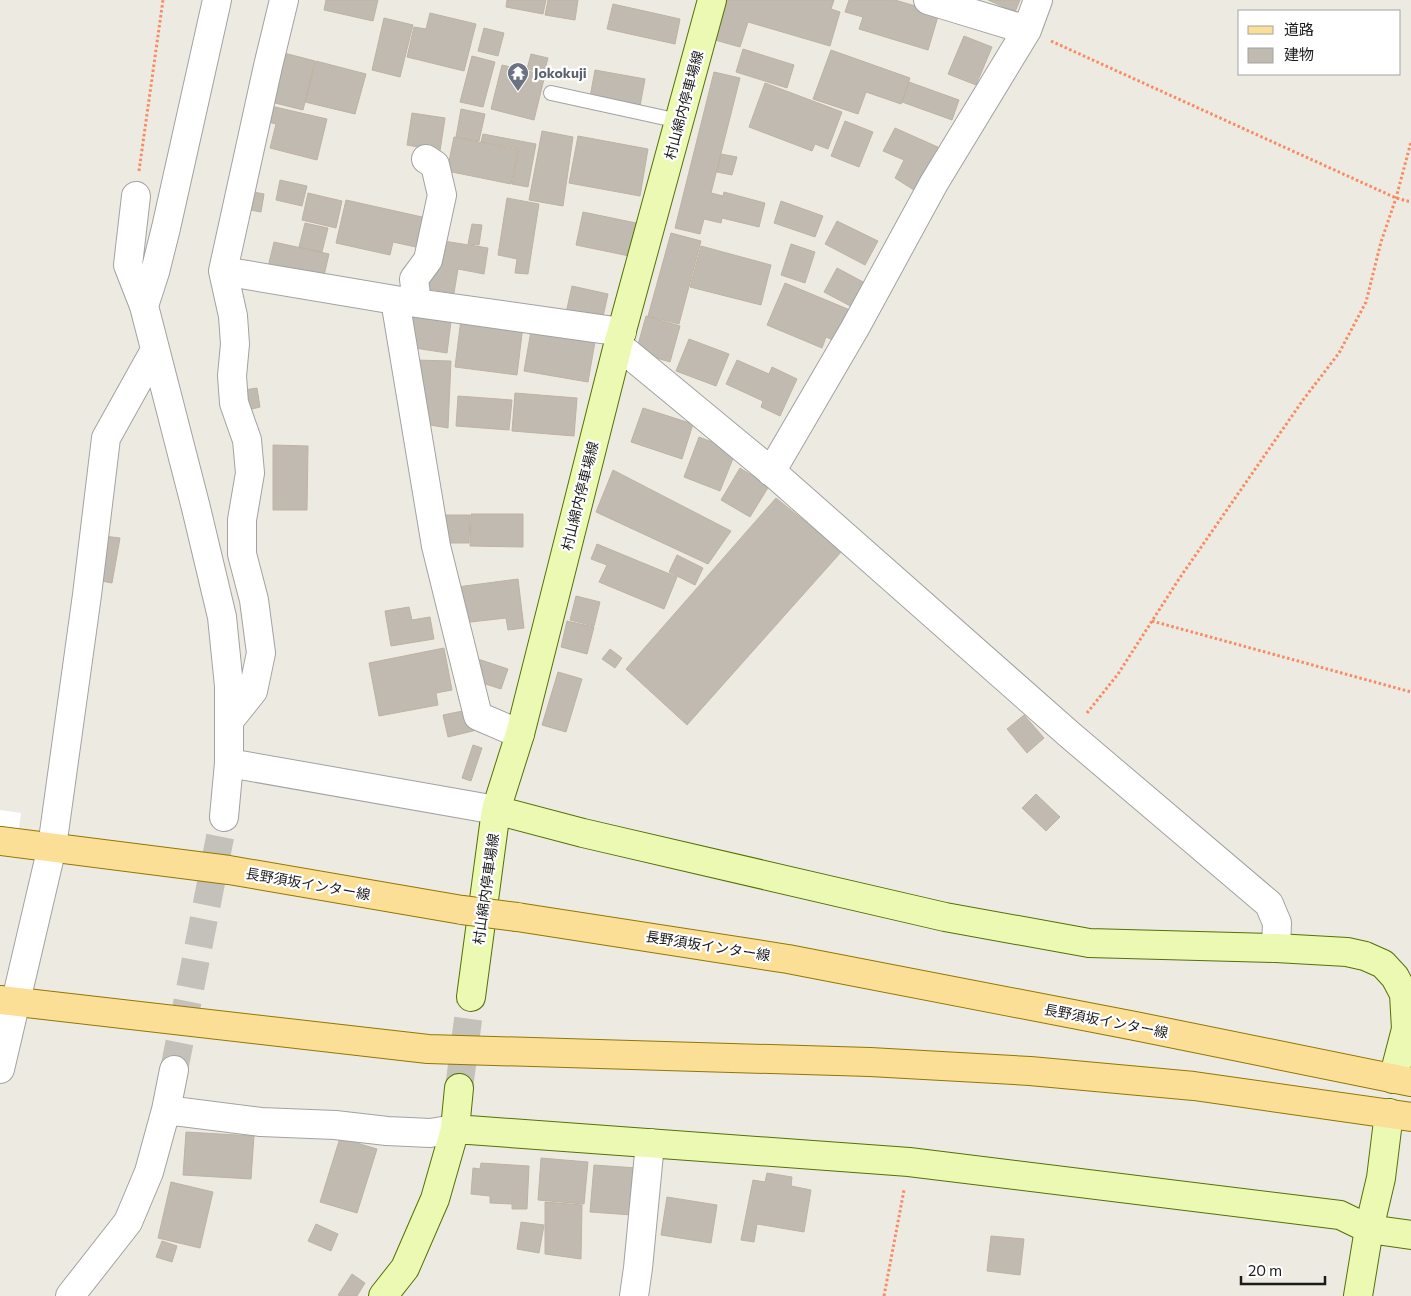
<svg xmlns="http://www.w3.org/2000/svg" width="1411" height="1296" viewBox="0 0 1411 1296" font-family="Commissioner,'Noto Sans JP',sans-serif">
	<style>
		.pier { fill: #fff }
		.building { fill: #c1bab0; stroke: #beb3a3 }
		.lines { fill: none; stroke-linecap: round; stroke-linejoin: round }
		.street-tunnel { stroke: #c3c1b9; stroke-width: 28; stroke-dasharray: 28 14; stroke-linecap: butt }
		.secondary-tunnel { stroke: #c3c1b9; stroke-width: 28; stroke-dasharray: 28 14; stroke-linecap: butt }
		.lane-casing { stroke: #a2a2a2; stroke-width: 16 }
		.street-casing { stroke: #a2a2a2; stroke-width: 30 }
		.secondary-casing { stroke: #557005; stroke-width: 30 }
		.primary-casing { stroke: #927700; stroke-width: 30 }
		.path { stroke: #f98a65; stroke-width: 3; stroke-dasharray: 2.5 2.5; stroke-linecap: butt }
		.lane { stroke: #fff; stroke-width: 14 }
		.street { stroke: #fff; stroke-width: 28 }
		.secondary { stroke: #ebf9b3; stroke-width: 28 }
		.primary { stroke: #fbdf97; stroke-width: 28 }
		.primary-bridge-casing { stroke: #927700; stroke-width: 30; stroke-linecap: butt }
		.primary-bridge { stroke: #fbdf97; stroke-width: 28 }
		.labels { text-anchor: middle; stroke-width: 4.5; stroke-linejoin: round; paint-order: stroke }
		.worship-label { font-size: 14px; font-weight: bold; fill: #5b616d; stroke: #fff; text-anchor: start }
		.street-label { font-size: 14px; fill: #1b1b1b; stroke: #fff }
	</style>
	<rect width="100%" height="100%" fill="#edebe1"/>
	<!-- pier -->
	<path class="pier" d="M0,810L21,813L15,858L0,856Z"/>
	<!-- building -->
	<path class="building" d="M326,0H378L373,21L324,10Z
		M507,0H546L543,14L506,7Z
		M548,0H578L575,20L545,15Z
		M727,0H834L831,9L840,12L830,46L748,22L740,47L715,40Z
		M849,0H895L939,13L928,50L859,29L863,17L845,12Z
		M988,0H1020L1015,12Z
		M613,4L680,19L675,44L607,29Z
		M430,13L476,24L464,71L407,57L414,27L426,29Z
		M384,18L413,25L400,77L372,70Z
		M484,28L504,33L498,56L478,51Z
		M964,36L992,47L976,85L948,74Z
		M743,49L794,65L787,88L736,72Z
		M831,50L910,78L901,104L866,92L858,114L813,99Z
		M284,53L315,61L303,110L271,102Z
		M531,54L548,58L544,73L527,69Z
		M472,56L495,62L483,107L460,102Z
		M316,61L366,74L355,114L305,102Z
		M502,65L545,75L534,120L491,109Z
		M595,70L645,79L640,106L590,97Z
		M714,72L740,78L711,193L723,196L724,192L765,203L759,227L722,218L721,223L704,219L700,234L675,228Z
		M909,82L959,100L952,120L902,102Z
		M765,83L842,112L828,149L815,144L812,151L749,127Z
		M271,106L327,119L317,160L270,148L276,124L268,122Z
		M461,109L485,114L479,141L456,137Z
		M412,113L445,118L440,151L407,145Z
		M845,121L873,132L859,167L831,156Z
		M895,128L940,148L917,192L895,178L904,160L883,151Z
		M542,131L573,137L563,206L529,200Z
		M483,134L536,144L528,187L512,184L519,149L481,142Z
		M578,136L648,149L640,196L569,183Z
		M454,137L518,150L511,184L447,171Z
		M721,154L737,157L732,175L717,172Z
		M280,180L307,186L302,206L276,200Z
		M254,192L264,194L261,212L250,210Z
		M308,193L342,201L336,228L302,220Z
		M507,198L539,204L528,274L515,273L517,259L498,255Z
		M346,200L431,219L425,249L393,242L390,255L336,243Z
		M781,201L823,216L815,237L774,223Z
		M583,212L636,223L629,256L576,245Z
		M837,221L878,241L865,265L825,244Z
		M305,223L328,228L322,252L299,247Z
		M472,224L482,225L479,245L468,244Z
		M671,233L701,241L679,324L648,316Z
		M437,240L488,248L484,274L458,269L454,293L429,289Z
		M274,242L329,254L323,280L268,267Z
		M791,244L815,252L805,283L781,275Z
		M701,246L771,265L761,305L690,287Z
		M837,268L867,284L854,308L824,292Z
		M785,283L850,310L837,342L826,337L822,348L767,325Z
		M572,286L608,294L602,321L566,313Z
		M406,309L452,314L447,353L408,347Z
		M646,316L680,326L670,362L636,352Z
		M461,319L523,326L517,375L455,367Z
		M532,325L596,336L588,382L524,371Z
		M689,339L729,354L716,386L676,371Z
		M414,360L451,361L448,428L424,424Z
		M737,360L769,374L772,367L797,379L780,416L761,407L763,401L726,384Z
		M257,388L260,407L248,410L244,390Z
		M515,393L577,398L574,436L512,431Z
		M458,396L512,400L509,430L456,426Z
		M643,408L693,424L682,459L631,442Z
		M699,437L736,451L720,491L684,477Z
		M273,445L308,446L307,510H273Z
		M740,468L769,486L750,517L721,500Z
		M613,470L731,531L708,564L596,512Z
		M776,498L842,551L687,725L626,669Z
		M471,514H523V547L470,546Z
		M445,515H470L469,543H445Z
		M104,536L120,538L112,583L96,580Z
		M597,544L677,577L664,609L599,582L607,565L591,559Z
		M677,555L703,568L695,585L669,572Z
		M518,579L524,628L508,630L506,618L462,623L457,587Z
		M576,596L600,602L594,626L570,620Z
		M409,607L412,620L430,617L434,639L391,646L385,611Z
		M567,621L594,627L587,654L561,647Z
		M444,648L452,690L436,693L438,705L379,716L369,663Z
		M610,649L622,658L615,668L602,659Z
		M472,657L508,669L501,689L473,680Z
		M558,672L582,679L566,732L542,725Z
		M472,709L477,730L448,737L443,715Z
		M1024,715L1044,738L1027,753L1007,729Z
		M473,745L482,748L471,781L462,778Z
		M1036,794L1060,817L1046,831L1022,808Z
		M186,1132L254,1136L251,1179L183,1175Z
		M340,1138L377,1149L357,1213L320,1202Z
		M541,1158L588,1162L584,1204L538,1200Z
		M481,1163L529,1166L527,1209H512V1204L490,1203V1196L471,1194L473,1168L480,1169Z
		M594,1165L637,1168L632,1215L590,1212Z
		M767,1173L792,1177L791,1186L811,1190L804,1232L757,1224L754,1242L741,1240L753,1180L765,1182Z
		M171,1182L213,1192L200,1248L158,1238Z
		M667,1197L717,1205L711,1243L661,1235Z
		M545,1202L582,1205L581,1259L545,1254Z
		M521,1222L544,1225L539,1253L517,1249Z
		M316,1224L338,1234L331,1251L308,1241Z
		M991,1236L1024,1239L1020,1275L987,1271Z
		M162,1241L177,1246L172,1262L156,1257Z
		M352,1274L365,1283L357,1296H340L338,1295Z"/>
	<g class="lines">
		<!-- street-tunnel -->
		<path class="street-tunnel" d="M174,1070L224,817"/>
		<!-- secondary-tunnel -->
		<path class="secondary-tunnel" d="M459,1088L471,997"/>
		<!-- lane casing -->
		<g class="lane-casing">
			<path id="lane" d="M551,93L679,121"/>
		</g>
		<!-- street casing -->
		<g class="street-casing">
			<path id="street" d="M217,0L166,228L155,272L144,306L196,508L222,617L229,686V763L224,817
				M284,0L268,66L223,271L395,300L622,332
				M928,0L1027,30
				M136,196L128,265L144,306
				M223,271L233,316L235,344L232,376L234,403L247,440L250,473L242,520V554L254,600L261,653L253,691L229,721
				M395,300L436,546L478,716L520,734
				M417,303L414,279L428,260L442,195L435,165L426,159
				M618,345L779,478L1070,735L1269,904L1277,923L1276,948
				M771,472L855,328L934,183L1027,30L1038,0
				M229,763L496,810
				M0,1069L52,847L87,595L106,438L155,350
				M166,1110L261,1122L335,1125L387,1131L430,1133L455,1129
				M70,1296L128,1222L149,1172L166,1110L174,1070
				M634,1296L638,1268L650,1143"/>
		</g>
		<!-- secondary casing -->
		<g class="secondary-casing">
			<path id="secondary" d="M496,810L583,833L945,917L1089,943L1276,948L1347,952L1365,956L1383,964L1395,977L1404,994L1406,1029L1393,1079
				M471,997L496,810L520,734L618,345L712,0
				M455,1129L909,1162L1340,1215L1369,1229L1411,1235
				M383,1296L405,1268L435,1199L455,1129L459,1088
				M1358,1296L1369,1229L1381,1178L1389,1113"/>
		</g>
		<!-- primary casing -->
		<g class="primary-casing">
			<path id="primary" d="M0,841L229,870L462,910
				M517,917L788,959L1135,1026L1411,1082
				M0,1000L428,1049L870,1062L1030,1071L1194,1086L1411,1117"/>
		</g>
		<!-- path -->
		<path class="path" d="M1051,41L1396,198L1411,202
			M139,171L163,0
			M1152,621L1411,692
			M1087,713L1118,674L1179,579L1303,400L1339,353L1366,302L1381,242L1396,198L1411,142
			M884,1296L904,1190"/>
		<!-- lane -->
		<use href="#lane" class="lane"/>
		<!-- street -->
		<use href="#street" class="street"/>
		<!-- secondary -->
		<use href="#secondary" class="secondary"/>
		<!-- primary -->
		<use href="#primary" class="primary"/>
		<!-- primary-bridge casing -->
		<g class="primary-bridge-casing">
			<path id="primary-bridge" d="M462,910L517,917"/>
		</g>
		<!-- primary-bridge -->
		<use href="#primary-bridge" class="primary-bridge"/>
	</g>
	<!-- icons -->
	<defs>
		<g id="temple-pin" transform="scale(1.125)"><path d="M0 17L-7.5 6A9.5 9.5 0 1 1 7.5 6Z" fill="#6b7280" stroke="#fff"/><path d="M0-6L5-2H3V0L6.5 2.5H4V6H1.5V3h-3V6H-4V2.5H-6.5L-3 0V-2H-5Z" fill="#fff"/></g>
	</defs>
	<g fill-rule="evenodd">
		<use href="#temple-pin" x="518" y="73"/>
	</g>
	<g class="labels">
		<!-- worship labels -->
		<g class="worship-label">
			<text x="534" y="78">Jokokuji</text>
		</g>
		<!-- street labels -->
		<g class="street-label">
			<text transform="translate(684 105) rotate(-75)" y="5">村山綿内停車場線</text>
			<text transform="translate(580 496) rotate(-76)" y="5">村山綿内停車場線</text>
			<text transform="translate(308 884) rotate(10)" y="5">長野須坂インター線</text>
			<text transform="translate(486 889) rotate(-82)" y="5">村山綿内停車場線</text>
			<text transform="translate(708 946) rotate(9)" y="5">長野須坂インター線</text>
			<text transform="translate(1106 1021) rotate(11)" y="5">長野須坂インター線</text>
		</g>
	</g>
	<!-- legend -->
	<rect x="1238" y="10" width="162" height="65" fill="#ffffff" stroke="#a4a4a4"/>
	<rect x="1248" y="26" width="25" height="8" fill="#fbdf97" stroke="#a4a4a4"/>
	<text x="1284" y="35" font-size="15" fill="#1b1b1b">道路</text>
	<rect x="1248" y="48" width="25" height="15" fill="#c1bab0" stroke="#a4a4a4"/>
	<text x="1284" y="60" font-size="15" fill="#1b1b1b">建物</text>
	<!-- scale -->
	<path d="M1241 1276v8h84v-8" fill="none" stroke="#1b1b1b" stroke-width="2.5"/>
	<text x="1248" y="1276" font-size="15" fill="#1b1b1b" stroke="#ffffff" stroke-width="4" paint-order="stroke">20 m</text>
</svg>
